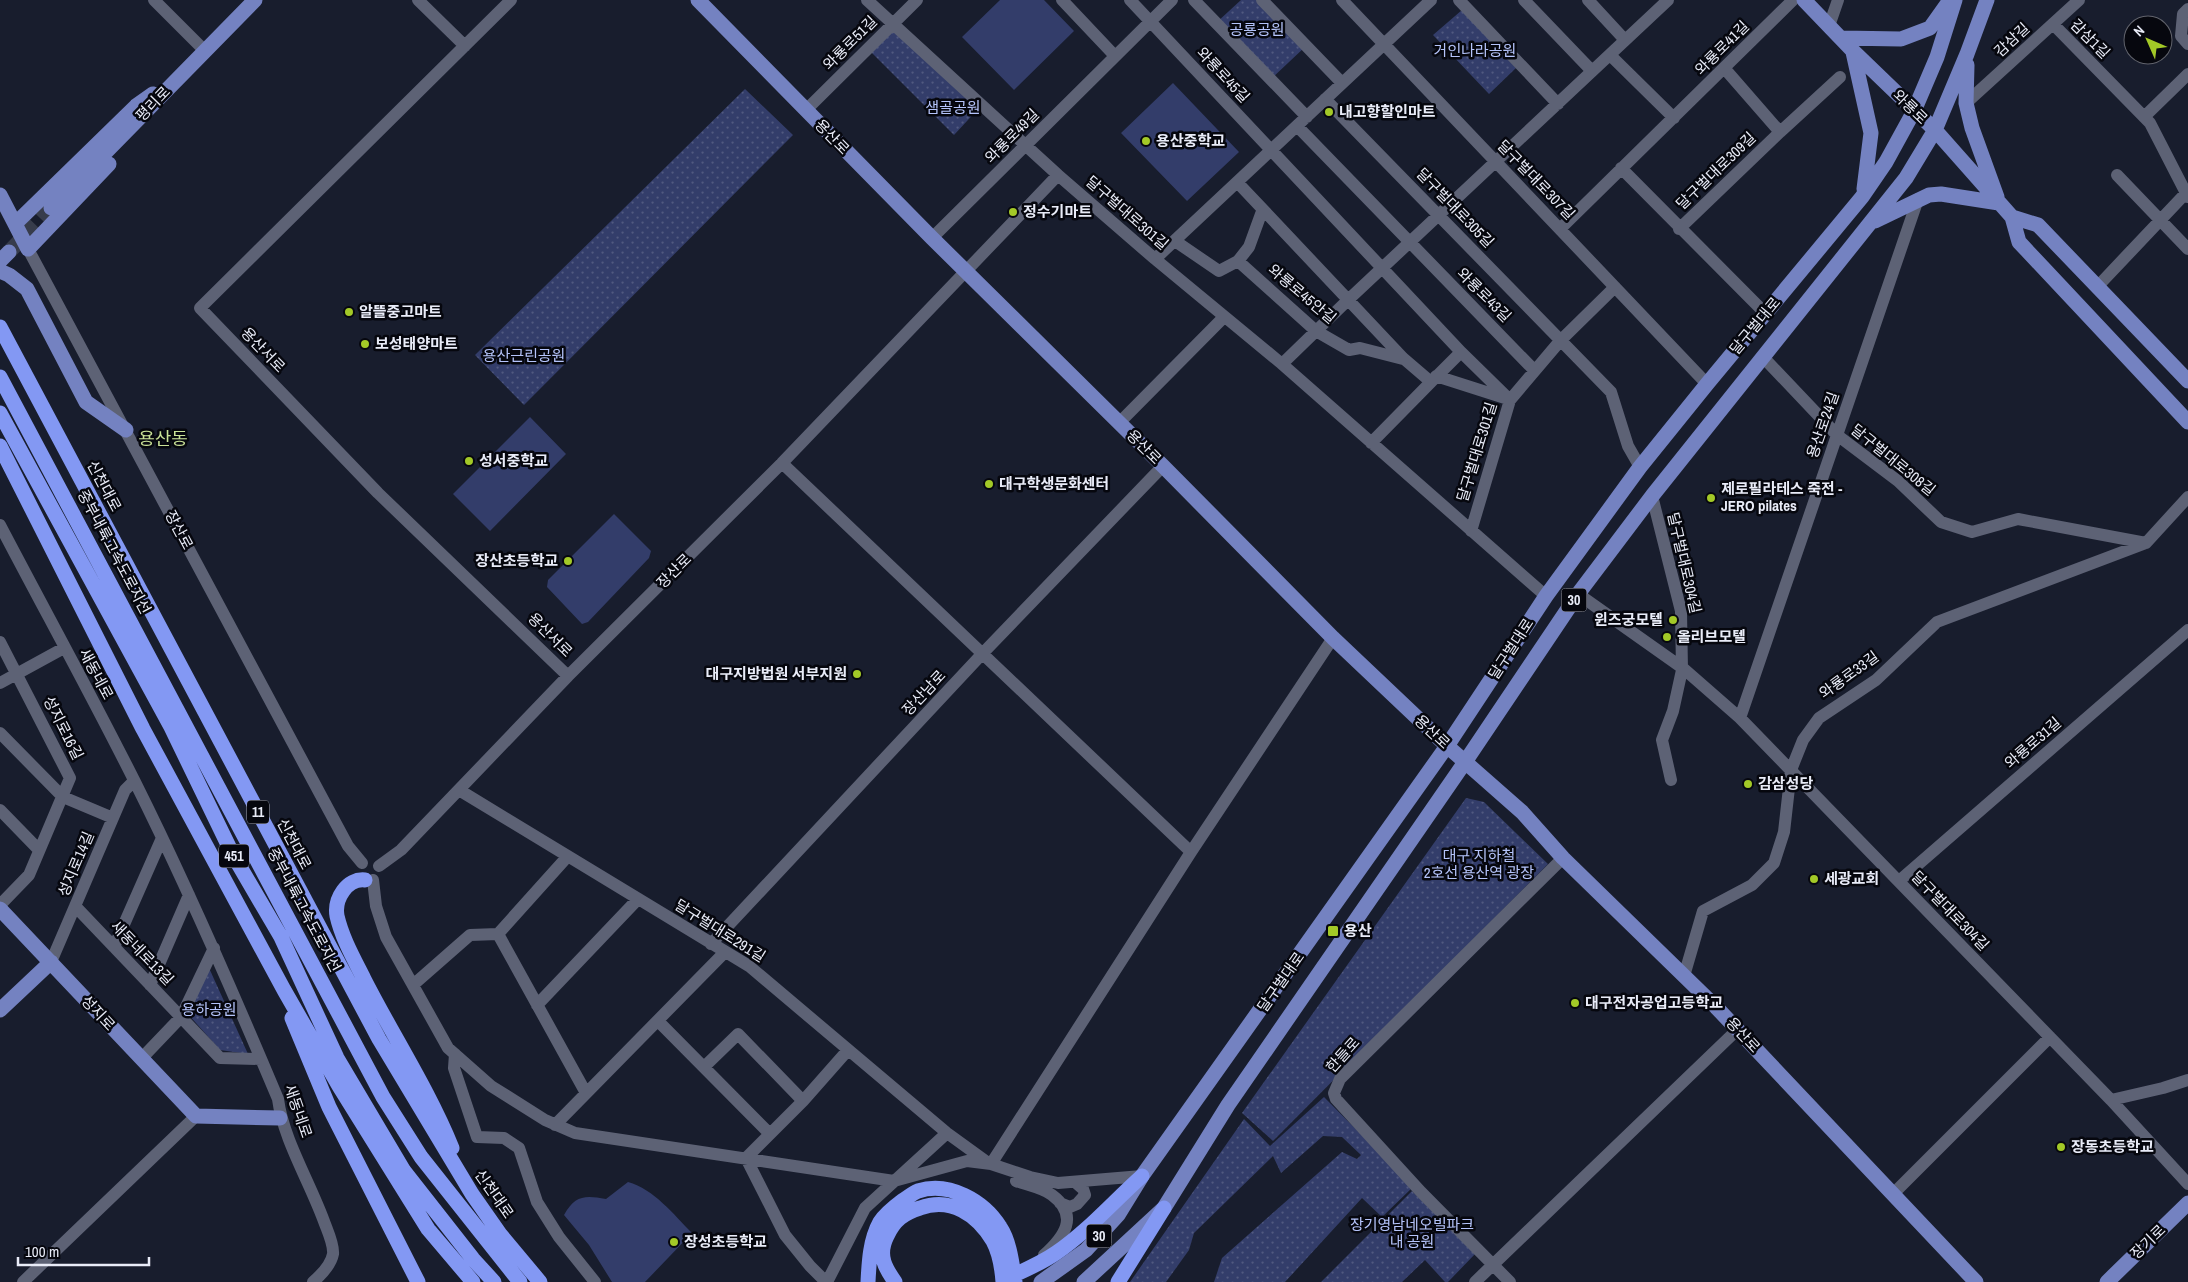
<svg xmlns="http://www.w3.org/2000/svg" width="2188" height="1282" viewBox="0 0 2188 1282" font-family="'Archivo Narrow','Noto Sans KR',sans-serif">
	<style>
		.grass { fill: url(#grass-dots) }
		.pitch { fill: #333d6a }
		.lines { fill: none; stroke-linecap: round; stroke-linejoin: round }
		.major-tunnel { stroke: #373c4b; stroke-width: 15; stroke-dasharray: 15 8; stroke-linecap: butt }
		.minor { stroke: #5d6275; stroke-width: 12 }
		.major { stroke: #7482c1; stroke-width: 15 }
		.highway { stroke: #8398f3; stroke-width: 15 }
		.poi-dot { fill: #a3c927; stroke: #06070e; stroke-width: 2 }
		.labels { text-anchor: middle; stroke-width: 5; stroke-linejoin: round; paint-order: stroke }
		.shield { fill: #06070e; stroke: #a5a7b2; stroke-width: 1 }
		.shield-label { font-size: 14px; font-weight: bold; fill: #e9ecf8 }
		.park-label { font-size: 15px; fill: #b5c4fb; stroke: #06070e }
		.street-label { font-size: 15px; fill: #e9ecf8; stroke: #06070e }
		.poi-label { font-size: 15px; font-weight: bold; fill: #e9ecf8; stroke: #06070e; text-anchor: start }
		.quarter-label { font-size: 18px; fill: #cae298; stroke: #06070e }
	</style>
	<defs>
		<pattern id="grass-dots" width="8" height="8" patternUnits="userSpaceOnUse" patternTransform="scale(1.25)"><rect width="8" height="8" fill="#333d6a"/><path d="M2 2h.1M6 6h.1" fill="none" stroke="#515980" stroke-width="1.8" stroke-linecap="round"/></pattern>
	</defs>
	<rect width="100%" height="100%" fill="#181d2d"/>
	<!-- grass -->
	<path class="grass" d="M1241,0H1262L1306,46L1271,79L1216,23Z
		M1462,10L1516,68L1489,94L1433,35Z
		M892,27L980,107L954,135L867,48Z
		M745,89L793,135L524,405L475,355Z
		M1466,798L1484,802L1548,864L1273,1141L1242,1113Z
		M209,968L248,1054L220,1050L188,1014Z
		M1324,1097L1413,1187L1382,1217L1362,1198L1285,1282H1214L1222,1258L1342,1152L1357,1159L1361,1155L1342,1137L1323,1136L1281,1173L1273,1156L1194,1233L1189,1250L1166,1282H1130L1244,1119L1270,1146Z
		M1412,1191L1475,1254L1448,1282H1445L1425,1260L1402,1282H1321Z"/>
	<!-- pitch -->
	<path class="pitch" d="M1000,0H1044L1074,31L1014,90L962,37Z
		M1173,83L1239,152L1187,201L1121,133Z
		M530,417L566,454L490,531L453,494Z
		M614,514L651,551L649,558L588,622L582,624L547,587L548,580Z
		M628,1182C654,1189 674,1215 692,1233L645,1282H612L589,1245L564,1215C575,1195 585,1195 606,1199Z"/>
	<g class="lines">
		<!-- major-tunnel -->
		<path class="major-tunnel" d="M9,252L51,208"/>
		<!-- minor -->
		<path class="minor" d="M154,0L205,51
			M418,0L465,46
			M511,0L200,308L378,493L568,676
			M867,0L1058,175L1155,259L1282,364L1546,596
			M1062,0L1115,56
			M1130,0L1461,352L1510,400
			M1194,0L1307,117
			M1262,0L1342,83
			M1342,0L1707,384
			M1459,0L1558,104
			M1524,0L1592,71
			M1588,0L1625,40
			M2188,9L2183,14L2181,36L2188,44
			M2053,24L2150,123L2188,197
			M1829,26L1838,0
			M1610,55L1674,118
			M1325,99L1611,392L1628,446L1640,467
			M1966,103L2079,0
			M806,110L917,0
			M2144,117L2188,74
			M1297,126L1534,370
			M1780,132L1840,77
			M1621,168L1765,313
			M2117,175L2188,249
			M1237,182L1403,358L1431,382L1461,352
			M1560,229L1793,0
			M1679,229L1780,132L1725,69
			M932,238L1172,0
			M1175,241L1219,271L1238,261L1249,247L1261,214L1264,211
			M28,249L348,846L362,863
			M1155,259L1431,0
			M1238,261L1316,331L1349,350L1360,348L1403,359
			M2098,286L2185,194
			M1763,357L1837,435L1898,481L1941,522L1972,532L2018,519L2146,543
			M1282,364L1348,300L1668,0
			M1436,376L1508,399
			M1119,423L1224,317
			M1371,443L1431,382
			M782,463L1191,852
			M1652,496L1681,611L1682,670L1673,711L1662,740L1671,780
			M0,525C45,611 92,696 135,782C187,886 233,992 278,1099C283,1139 311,1184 325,1224C328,1232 334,1245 333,1254C331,1265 321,1275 313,1282
			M1471,531L1510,400L1560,341L1615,287
			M1578,594L1684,669L1740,718L2111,1100L2188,1184
			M0,642L70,778L29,875L0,905
			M0,683L64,648
			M1740,718L1918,199
			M0,733L63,797L113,818
			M459,790L749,966L947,1133L987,1162
			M0,810L39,850
			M379,866L401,850L568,676L782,463L1058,175
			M373,880L376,906L386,937L448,1048L491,1086L545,1120L575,1133L894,1181L967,1161L991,1164L1030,1177L1058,1183L1142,1176
			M1899,881L2188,630
			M75,906L220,1058L261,1059
			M498,934L568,856
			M711,944L983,653L1163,466
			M114,947L162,838
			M51,962L125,790L134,781
			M1684,976L1703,911L1752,885L1774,863L1784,832L1791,770L1803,740L1819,718L1876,680L1937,622L2146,543L2188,497
			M150,985L189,895
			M413,985L470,935L498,934L586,1093
			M537,1005L638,899
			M658,1021L770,1134L746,1158L785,1235L810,1266L826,1282
			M455,1054L454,1068L477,1137L504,1138L519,1148L537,1202L559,1237L595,1282
			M141,1059L181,1017L214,948
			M704,1067L738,1034L803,1101
			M2111,1100L2163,1088L2188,1080
			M555,1125L725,952
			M770,1134L803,1101L848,1050
			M991,1164L1191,852L1333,638
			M1016,1181C1027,1185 1043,1188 1052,1195C1080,1216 1064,1237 1044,1255
			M1893,1194L2050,1037
			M1060,1203L1070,1207L1077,1204L1085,1195L1083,1189L1075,1182
			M23,1282L196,1116
			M827,1282L865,1208L947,1133
			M1475,1282L1737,1030
			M1510,1282L1421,1192L1336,1099L1334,1093L1340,1079L1563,858"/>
		<!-- major -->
		<path class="major" d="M698,0L932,238L1163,466L1333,638L1447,746L1522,812L1563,858L1716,1007L1976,1282
			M1804,0L1853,51L1935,130L2012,217L2038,225L2188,381
			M1842,38L1901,39L1930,28L1950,0
			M1853,52L1871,133L1864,189
			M1967,65L1966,103L1972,128L1997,197
			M0,195L28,249L109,164
			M51,208L255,0
			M2012,217L2019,242L2188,422
			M1875,221L1929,195L1941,194L1999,203
			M15,224L136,106L153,94
			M0,261L9,252
			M0,271L9,275L27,289L86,402L126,430
			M0,909L196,1116L280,1118
			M0,1010L51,962
			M1041,1282L1086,1250L1118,1215L1142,1176L1447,746L1546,596L1640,467L1707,384L1862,197L1886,162L1914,111L1937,57L1955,0
			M1084,1282L1164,1208L1228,1105L1465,762L1578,594L1652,496L1906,178L1935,130L1967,54L1987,0
			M2107,1282L2188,1203"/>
		<!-- highway -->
		<path class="highway" d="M0,327L379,1039L472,1194L500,1234L540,1282
			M0,377L383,1097L421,1157L520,1282
			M0,413L171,727L233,855L281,937L337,1058L404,1171L473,1259L494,1282
			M0,446L143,729L284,990L339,1086L428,1229L473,1282
			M365,880C347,878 334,899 337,916C342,938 354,959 364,979C393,1036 428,1089 452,1148
			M292,1018L329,1107L418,1282
			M1005,1279C1023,1271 1040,1264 1056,1253C1088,1231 1114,1201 1142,1176
			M868,1282C869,1262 870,1240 880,1222C885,1214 894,1207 902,1201C907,1198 913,1193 918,1191C949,1181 984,1201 1000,1227C1010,1242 1012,1264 1015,1282
			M895,1282C891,1276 886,1269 884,1262C881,1253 883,1244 887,1236C894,1220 904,1213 920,1208C951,1197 977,1214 993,1241C1000,1254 1002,1268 1003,1282
			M1118,1282L1164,1208"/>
	</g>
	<!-- markers -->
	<g class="poi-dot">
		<circle cx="1329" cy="112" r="5"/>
		<circle cx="1146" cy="141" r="5"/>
		<circle cx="1013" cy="212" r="5"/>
		<circle cx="349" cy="312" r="5"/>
		<circle cx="365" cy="344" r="5"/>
		<circle cx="469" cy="461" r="5"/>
		<circle cx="989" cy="484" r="5"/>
		<circle cx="1711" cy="498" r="5"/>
		<circle cx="568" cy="561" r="5"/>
		<circle cx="1673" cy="620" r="5"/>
		<circle cx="1667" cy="637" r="5"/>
		<circle cx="857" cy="674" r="5"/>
		<circle cx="1748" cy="784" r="5"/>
		<circle cx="1814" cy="879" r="5"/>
		<rect x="1327" y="925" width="12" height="12" rx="2.5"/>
		<circle cx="1575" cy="1003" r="5"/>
		<circle cx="2061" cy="1147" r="5"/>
		<circle cx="674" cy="1242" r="5"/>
	</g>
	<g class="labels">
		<!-- shield labels -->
		<g class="shield">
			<rect x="1561.5" y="588.5" width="25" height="23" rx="4"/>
			<rect x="247" y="800.5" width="22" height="23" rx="4"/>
			<rect x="219" y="844.5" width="30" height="23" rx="4"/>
			<rect x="1086.5" y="1224.5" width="25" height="23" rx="4"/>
		</g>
		<g class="shield-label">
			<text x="1574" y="605">30</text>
			<text x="258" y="817">11</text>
			<text x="234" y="861">451</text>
			<text x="1099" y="1241">30</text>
		</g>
		<!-- park labels -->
		<g class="park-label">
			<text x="1257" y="35">공룡공원</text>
			<text x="1475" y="56">거인나라공원</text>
			<text x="953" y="113">샘골공원</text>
			<text x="524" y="361">용산근린공원</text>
			<text x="1479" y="861">대구 지하철<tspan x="1479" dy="17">2호선 용산역 광장</tspan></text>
			<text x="209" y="1015">용하공원</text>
			<text x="1412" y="1230">장기영남네오빌파크<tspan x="1412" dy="17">내 공원</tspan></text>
		</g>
		<!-- street labels -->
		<g class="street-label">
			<text transform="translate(2090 39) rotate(45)" y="5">감삼1길</text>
			<text transform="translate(2012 40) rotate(-43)" y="5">감삼길</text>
			<text transform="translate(850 43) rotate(-45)" y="5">와룡로51길</text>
			<text transform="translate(1722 48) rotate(-45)" y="5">와룡로41길</text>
			<text transform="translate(1223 75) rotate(47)" y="5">와룡로45길</text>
			<text transform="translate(153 104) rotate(-46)" y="5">평리로</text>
			<text transform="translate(1910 107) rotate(44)" y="5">와룡로</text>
			<text transform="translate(1012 136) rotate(-45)" y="5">와룡로49길</text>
			<text transform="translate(832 137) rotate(46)" y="5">용산로</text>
			<text transform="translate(1716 171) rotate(-44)" y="5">달구벌대로309길</text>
			<text transform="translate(1536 180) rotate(46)" y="5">달구벌대로307길</text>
			<text transform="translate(1455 208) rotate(46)" y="5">달구벌대로305길</text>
			<text transform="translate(1127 213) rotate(41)" y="5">달구벌대로301길</text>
			<text transform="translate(1302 294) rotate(40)" y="5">와룡로45안길</text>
			<text transform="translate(1484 295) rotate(45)" y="5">와룡로43길</text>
			<text transform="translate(1755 326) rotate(-50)" y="5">달구벌대로</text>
			<text transform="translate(263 350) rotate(46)" y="5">용산서로</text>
			<text transform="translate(1823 425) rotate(-71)" y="5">용산로24길</text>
			<text transform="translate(1144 447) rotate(45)" y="5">용산로</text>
			<text transform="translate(1477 452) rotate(-73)" y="5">달구벌대로301길</text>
			<text transform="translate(1893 460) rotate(39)" y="5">달구벌대로308길</text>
			<text transform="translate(104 486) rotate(62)" y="5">신천대로</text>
			<text transform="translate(179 530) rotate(62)" y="5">장산로</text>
			<text transform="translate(114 552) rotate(62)" y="5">중부내륙고속도로지선</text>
			<text transform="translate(1684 563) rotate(77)" y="5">달구벌대로304길</text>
			<text transform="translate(674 571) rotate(-45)" y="5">장산로</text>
			<text transform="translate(550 635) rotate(45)" y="5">용산서로</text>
			<text transform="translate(1511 649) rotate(-57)" y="5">달구벌대로</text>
			<text transform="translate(96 674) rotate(62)" y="5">새동네로</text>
			<text transform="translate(1849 675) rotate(-36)" y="5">와룡로33길</text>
			<text transform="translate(924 693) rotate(-47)" y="5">장산남로</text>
			<text transform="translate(63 728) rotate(63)" y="5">성지로16길</text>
			<text transform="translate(1432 732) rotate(43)" y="5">용산로</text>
			<text transform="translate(2033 743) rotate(-41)" y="5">와룡로31길</text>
			<text transform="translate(294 844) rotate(62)" y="5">신천대로</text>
			<text transform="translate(76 864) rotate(-67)" y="5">성지로14길</text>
			<text transform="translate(304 910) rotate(62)" y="5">중부내륙고속도로지선</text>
			<text transform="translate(1950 911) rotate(46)" y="5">달구벌대로304길</text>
			<text transform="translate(720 931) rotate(32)" y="5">달구벌대로291길</text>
			<text transform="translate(142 953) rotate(46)" y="5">새동네로13길</text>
			<text transform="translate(1281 982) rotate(-55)" y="5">달구벌대로</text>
			<text transform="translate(98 1013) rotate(47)" y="5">성지로</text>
			<text transform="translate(1743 1035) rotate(47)" y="5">용산로</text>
			<text transform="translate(1343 1055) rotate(-48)" y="5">한들로</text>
			<text transform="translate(298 1111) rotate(71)" y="5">새동네로</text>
			<text transform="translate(494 1194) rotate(55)" y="5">신천대로</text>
			<text transform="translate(2148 1242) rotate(-44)" y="5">장기로</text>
		</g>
		<!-- poi labels -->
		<g class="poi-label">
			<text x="1339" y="117">내고향할인마트</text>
			<text x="1156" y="146">용산중학교</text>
			<text x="1023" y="217">정수기마트</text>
			<text x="359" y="317">알뜰중고마트</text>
			<text x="375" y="349">보성태양마트</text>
			<text x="479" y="466">성서중학교</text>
			<text x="999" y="489">대구학생문화센터</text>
			<text x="1721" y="494">제로필라테스 죽전 -<tspan x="1721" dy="17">JERO pilates</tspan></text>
			<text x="558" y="566" text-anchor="end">장산초등학교</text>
			<text x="1663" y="625" text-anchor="end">윈즈궁모텔</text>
			<text x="1677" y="642">올리브모텔</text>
			<text x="847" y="679" text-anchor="end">대구지방법원 서부지원</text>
			<text x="1758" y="789">감삼성당</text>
			<text x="1824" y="884">세광교회</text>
			<text x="1344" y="936">용산</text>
			<text x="1585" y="1008">대구전자공업고등학교</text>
			<text x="2071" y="1152">장동초등학교</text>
			<text x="684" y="1247">장성초등학교</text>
		</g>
		<!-- quarter labels -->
		<g class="quarter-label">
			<text x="163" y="445">용산동</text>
		</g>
	</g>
	<!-- north arrow -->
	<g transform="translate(2148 40) rotate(315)"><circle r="24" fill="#06070e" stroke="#61636c"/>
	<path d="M0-4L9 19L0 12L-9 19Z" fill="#a3c927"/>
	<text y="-8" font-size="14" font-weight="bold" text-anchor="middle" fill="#e9ecf8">N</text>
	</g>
	<!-- scale -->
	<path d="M18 1257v8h131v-8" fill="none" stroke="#e9ecf8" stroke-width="2.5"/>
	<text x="25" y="1257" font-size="15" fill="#e9ecf8" stroke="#06070e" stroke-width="4" paint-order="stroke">100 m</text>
</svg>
